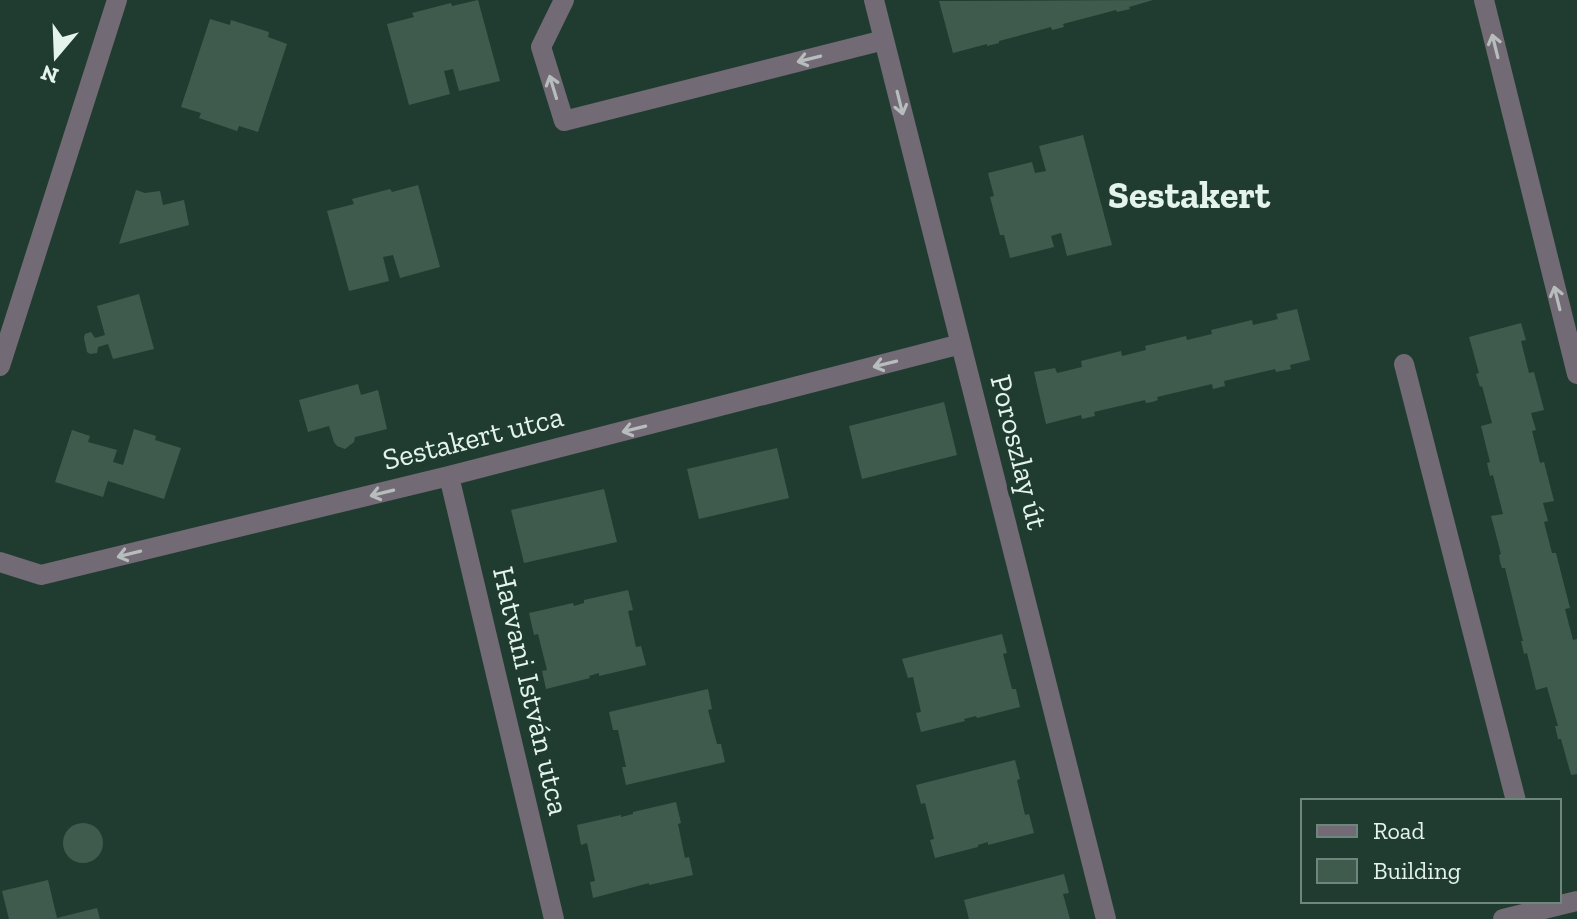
<svg xmlns="http://www.w3.org/2000/svg" width="1577" height="919" viewBox="0 0 1577 919" font-family="'Zilla Slab',serif">
	<style>
		.building { fill: #3f5b4e }
		.lines { fill: none; stroke-linecap: round; stroke-linejoin: round }
		.minor { stroke: #726a74; stroke-width: 20 }
		.oneway { stroke: #b6bdbc }
		.labels { text-anchor: middle; stroke-width: 8; stroke-linejoin: round; paint-order: stroke }
		.street-label { font-size: 30px; fill: #e4f4ec; stroke: #203c30 }
		.district-label { font-size: 38px; font-weight: bold; fill: #e4f4ec; stroke: #203c30 }
	</style>
	<rect width="100%" height="100%" fill="#203c30"/>
	<!-- building -->
	<path class="building" d="M478,0L500,81L459,91L453,69L444,71L450,94L409,105L387,24L414,17L412,13L451,3L452,6Z
		M1153,0L1129,7L1130,9L1117,12L1116,10L1063,24L1064,27L1052,30L1051,27L999,41V43L987,46V44L953,53L939,1Z
		M210,19L230,25L231,20L269,32L268,37L287,44L258,132L239,126L237,131L199,118L201,113L181,107Z
		M1083,135L1112,245L1067,256L1061,233L1051,236L1054,247L1010,258L1004,235H1000L990,197L994,196L988,173L1032,162L1035,173L1046,171L1039,146Z
		M418,185L440,267L400,278L393,255L383,257L389,281L349,291L327,211L354,204L352,199L390,189L392,192Z
		M136,190L145,193L160,191L163,205L184,200L189,225L119,244Z
		M139,294L154,349L113,359L108,344L98,347L97,353L90,354L87,352L84,338L85,334L91,332L95,338L105,335L97,306Z
		M1297,309L1310,360L1290,365L1291,369L1276,372L1275,369L1224,381L1225,386L1213,389L1212,384L1157,397L1158,400L1152,402L1146,403L1145,400L1094,412L1095,416L1082,419L1081,415L1046,424L1034,372L1055,368L1057,373L1082,367L1081,361L1121,351L1122,356L1146,350L1145,346L1186,336L1187,340L1212,334L1211,330L1252,320L1253,325L1278,319L1276,314Z
		M1521,323L1526,340L1521,341L1529,373L1534,372L1544,410L1531,413L1536,430L1532,431L1540,463L1544,462L1554,501L1543,503L1548,521L1544,522L1552,553H1556L1570,608L1565,609L1573,640L1577,639V774L1571,775L1561,739H1558L1555,726H1558L1547,687L1536,690L1527,653L1524,654L1521,641H1523L1505,568H1502L1500,562L1499,555L1501,554L1491,516L1503,514L1493,475L1490,476L1487,463L1490,462L1481,426L1492,423L1482,386L1480,387L1476,374L1479,373L1469,337Z
		M358,384L361,395L378,390L387,429L355,437L354,442L345,449L337,446L334,442L329,426L308,432L299,400Z
		M944,402L957,455L862,479L849,426Z
		M134,429L156,436L155,440L181,448L164,499L108,481L103,497L55,482L72,430L90,436L88,442L117,450L113,462L123,465Z
		M777,448L789,498L699,519L687,469Z
		M604,489L617,542L524,563L511,510Z
		M628,590L633,610L628,611L636,647L641,646L646,665L599,676V673L589,676L590,678L546,689L542,671L547,670L538,634L534,635L529,613L573,603L574,606L584,603V600Z
		M1002,634L1007,653L1003,654L1012,689H1016L1020,707L977,718L976,716L964,719L965,721L921,732L916,713L921,712L913,677L908,678L902,659Z
		M708,689L712,709L708,710L717,744H721L725,762L626,785L622,767H626L618,730H613L609,712Z
		M1015,760L1020,779L1017,780L1025,815L1029,814L1034,833L988,845V842L978,845V847L935,858L930,840L934,839L925,803L921,804L916,785Z
		M676,802L681,823L678,824L685,858L689,857L693,875L649,885V883L593,898L590,882L595,881L587,843L581,845L577,825L621,815V817L633,814V812Z
		M63 843a20 20 0 1 1 40 0a20 20 0 1 1-40 0Z
		M1064,874L1069,893L1063,894L1070,919H969L964,900Z
		M48,880L57,918L97,908L100,919H9L2,891Z"/>
	<g class="lines">
		<!-- minor -->
		<path class="minor" d="M564,0L541,47L564,121L884,40
			M874,0L1106,919
			M1484,0L1577,374
			M1404,364L1516,801
			M0,366L117,0
			M449,476L554,919
			M0,562L41,575L449,476L961,344
			M1503,919L1577,901"/>
	</g>
	<!-- one-way arrows -->
	<defs><path id="oneway-shaft" d="M-6 0H5M1.5-3L5.5 0L1.5 3" fill="none" stroke-width="1.6" stroke-linecap="round" stroke-linejoin="round" transform="scale(2)"/></defs>
	<g class="oneway">
		<use href="#oneway-shaft" transform="translate(1495 46) rotate(-104)"/>
		<use href="#oneway-shaft" transform="translate(809 59) rotate(166)"/>
		<use href="#oneway-shaft" transform="translate(553 87) rotate(-107)"/>
		<use href="#oneway-shaft" transform="translate(900 103) rotate(76)"/>
		<use href="#oneway-shaft" transform="translate(1557 298) rotate(-104)"/>
		<use href="#oneway-shaft" transform="translate(885 364) rotate(166)"/>
		<use href="#oneway-shaft" transform="translate(634 429) rotate(166)"/>
		<use href="#oneway-shaft" transform="translate(382 493) rotate(166)"/>
		<use href="#oneway-shaft" transform="translate(129 554) rotate(166)"/>
	</g>
	<g class="labels">
		<!-- street labels -->
		<g class="street-label">
			<text transform="translate(473 438) rotate(-14)" y="10">Sestakert utca</text>
			<text transform="translate(1019 452) rotate(76)" y="10">Poroszlay út</text>
			<text transform="translate(531 691) rotate(77)" y="10">Hatvani István utca</text>
		</g>
		<!-- district labels -->
		<g class="district-label">
			<text x="1189" y="208">Sestakert</text>
		</g>
	</g>
	<!-- legend -->
	<rect x="1301" y="799" width="260" height="104" fill="#203c30" stroke="#6e867b" stroke-width="2"/>
	<rect x="1317" y="825" width="40" height="12" fill="#726a74" stroke="#6e867b" stroke-width="2"/>
	<text x="1373" y="839" font-size="24" fill="#e4f4ec">Road</text>
	<rect x="1317" y="859" width="40" height="24" fill="#3f5b4e" stroke="#6e867b" stroke-width="2"/>
	<text x="1373" y="879" font-size="24" fill="#e4f4ec">Building</text>
	<!-- north arrow -->
	<g transform="translate(56 56) rotate(199)" stroke="#203c30" stroke-width="6" paint-order="stroke">
	<path d="M0-6L14 30L0 20L-14 30Z" fill="#e4f4ec"/>
	<text y="-12" font-size="22" font-weight="bold" text-anchor="middle" fill="#e4f4ec">N</text>
	</g>
</svg>
